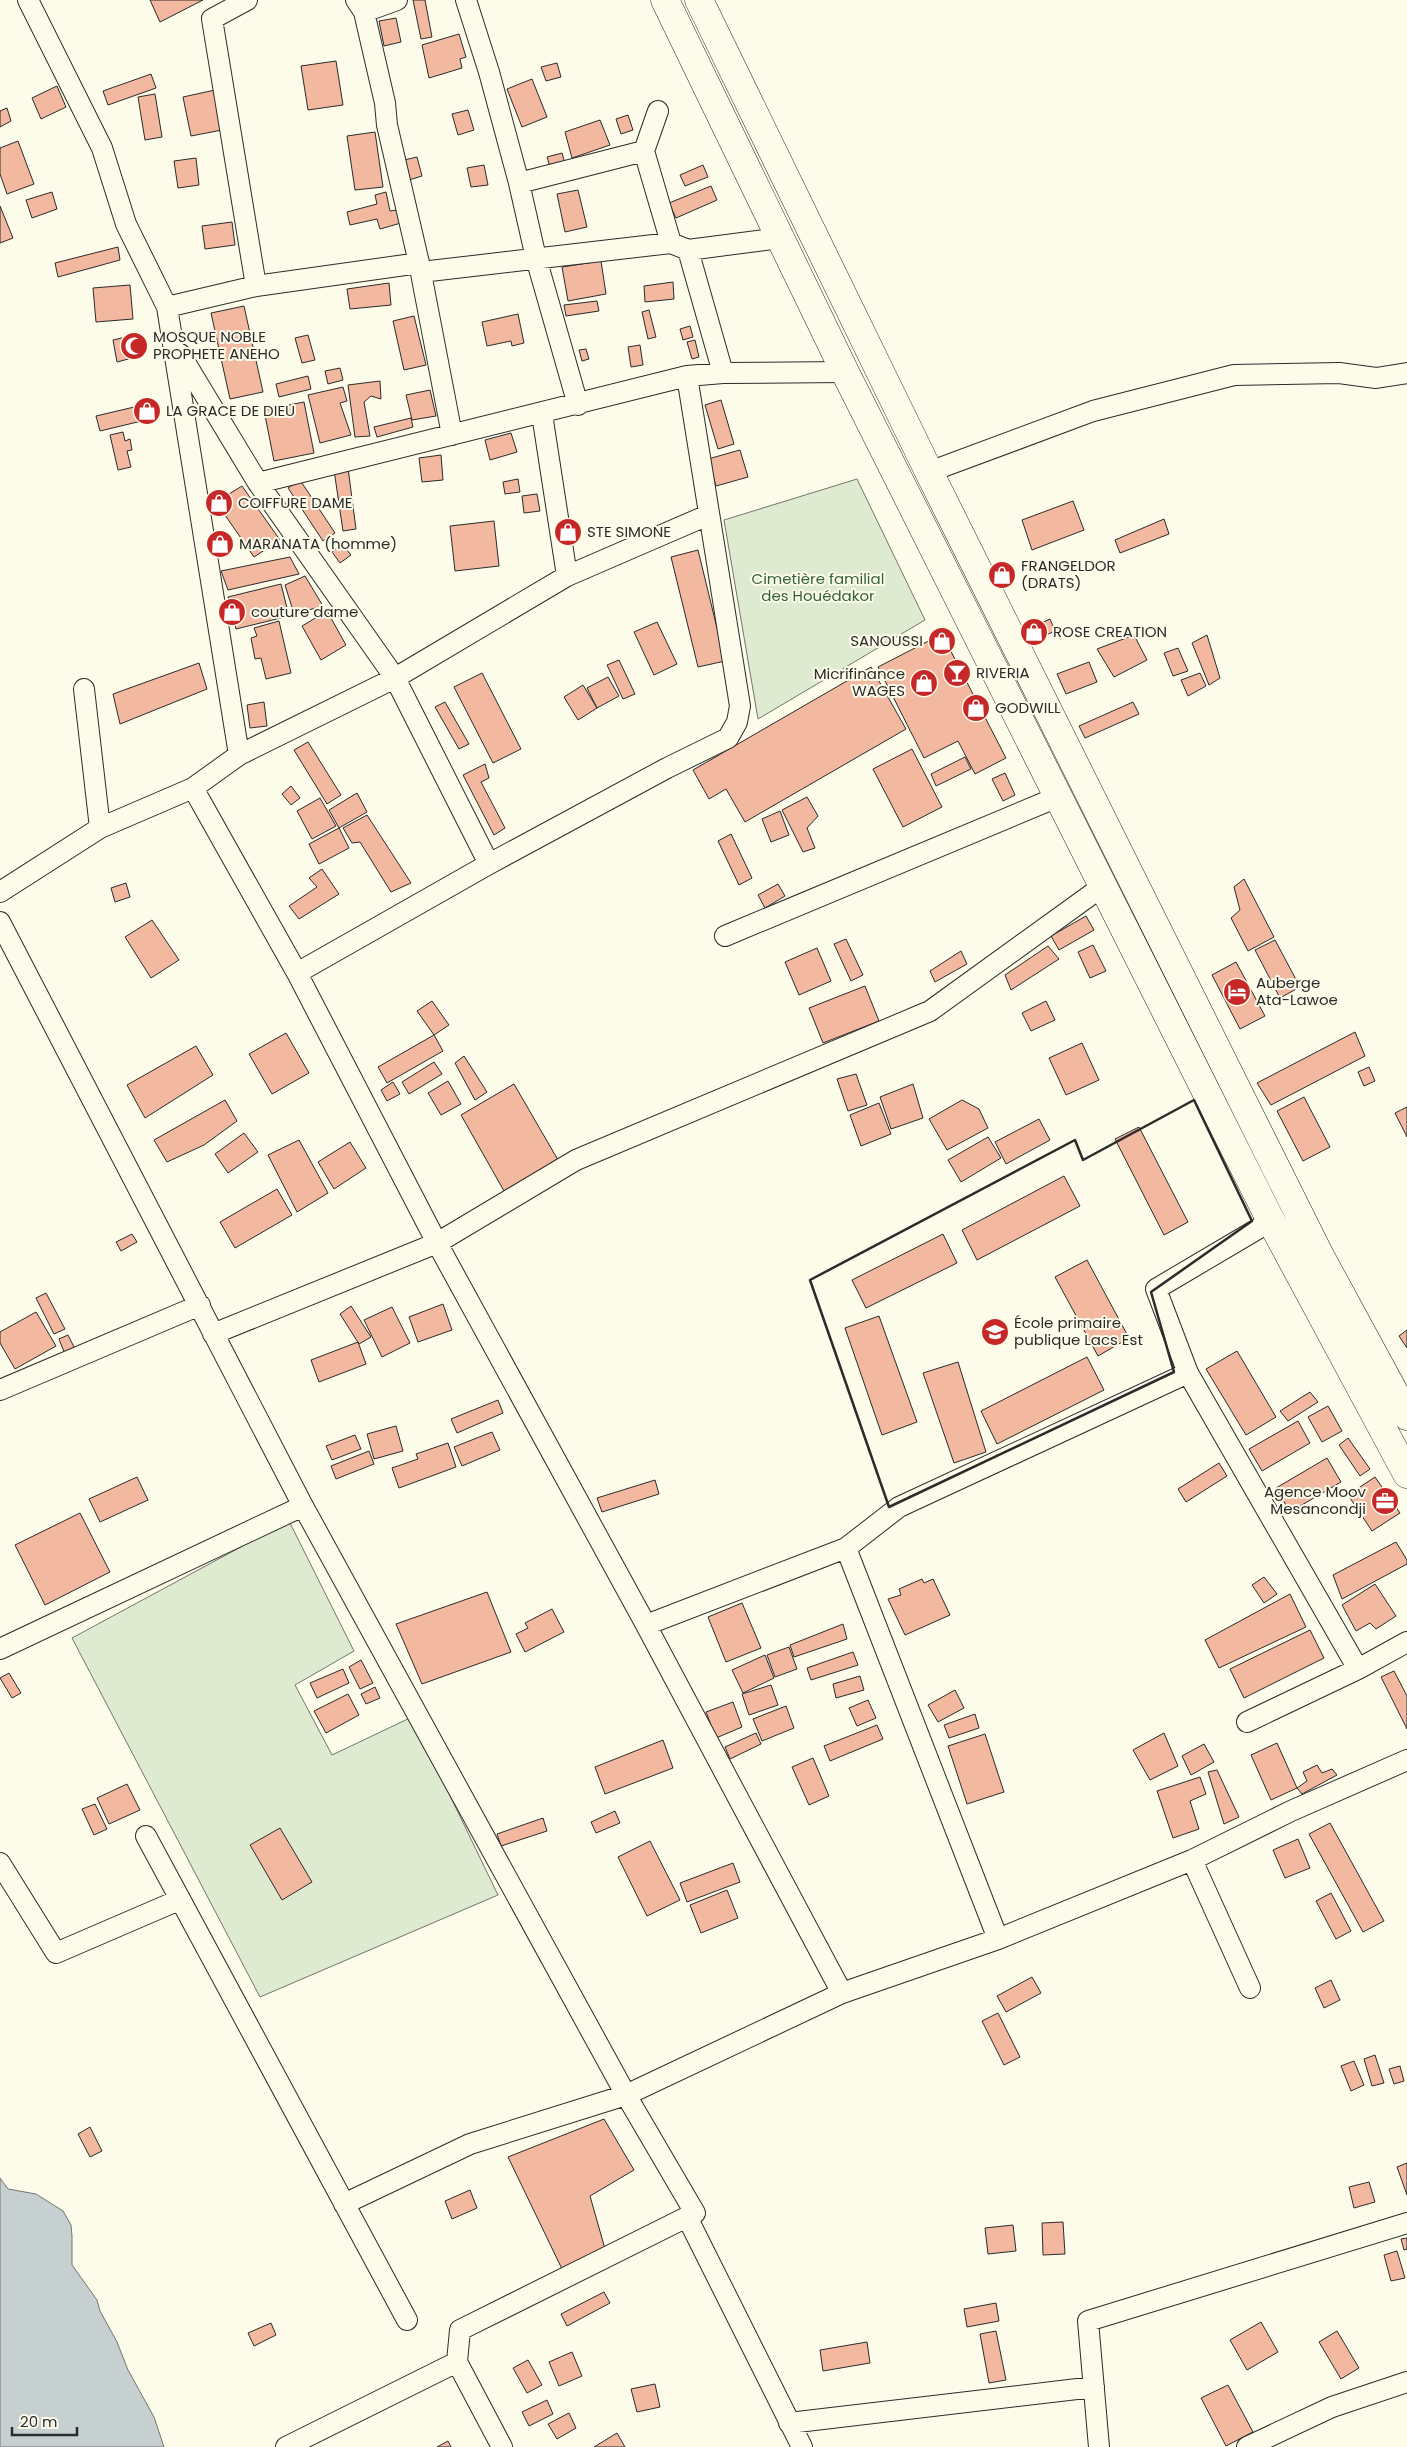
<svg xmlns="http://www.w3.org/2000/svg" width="1407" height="2447" viewBox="0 0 1407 2447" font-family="Poppins,sans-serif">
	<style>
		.green { fill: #deebd1; stroke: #74746e }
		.water { fill: #c7d0d0; stroke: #74746e }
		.building { fill: #f2b8a0; stroke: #2b2b2b }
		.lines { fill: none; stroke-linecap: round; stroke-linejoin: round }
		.street-casing { stroke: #2b2b2b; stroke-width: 22 }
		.highway-casing { stroke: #2b2b2b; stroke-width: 29 }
		.street { stroke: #fdfbea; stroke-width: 20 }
		.highway { stroke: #fdfbea; stroke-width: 28 }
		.wall { stroke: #2b2b2b; stroke-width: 2.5 }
		.labels { text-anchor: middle; stroke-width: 4; stroke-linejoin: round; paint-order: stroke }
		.poi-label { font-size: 15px; fill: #2b2b2b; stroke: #fdfbea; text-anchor: start }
		.park-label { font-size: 15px; fill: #34623c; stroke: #fdfbea }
	</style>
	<rect width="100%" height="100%" fill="#fdfbea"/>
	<!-- green -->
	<path class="green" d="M857,479L925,620L758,719L724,520Z
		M289,1521L354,1651L295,1685L332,1755L412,1717L498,1895L260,1997L72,1638Z"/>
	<!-- water -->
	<path class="water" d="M0,2178L8,2189L36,2194L63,2211L71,2225L72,2236V2265L97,2300L100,2311L117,2342L128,2370L154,2417L164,2447H0Z"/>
	<!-- building -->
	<path class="building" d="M150,0H203L160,22Z
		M413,0H425L432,37L421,39Z
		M396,18L401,42L384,46L379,21Z
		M459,34L466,57L460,59L462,68L429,78L422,45Z
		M336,61L343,105L308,110L301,66Z
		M557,63L561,77L546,81L541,67Z
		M151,74L156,88L108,105L103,91Z
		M532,79L547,117L522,127L507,89Z
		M57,86L66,107L41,119L32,98Z
		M215,90L222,130L191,136L183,97Z
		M155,94L162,137L145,140L138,97Z
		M7,108L11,121L0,127V111Z
		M468,110L474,130L458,135L452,114Z
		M628,115L633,130L621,134L616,119Z
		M600,120L610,145L572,158L565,132Z
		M375,132L383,187L355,190L347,136Z
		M18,141L34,184L7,194L0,174V148Z
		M562,153L566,167L551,170L547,157Z
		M417,157L422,176L409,180L404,160Z
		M196,158L199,185L178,188L174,161Z
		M484,165L488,185L471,187L467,168Z
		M703,165L708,177L685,186L680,175Z
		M711,186L717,200L676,218L669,203Z
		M578,190L587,227L565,232L557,194Z
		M52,192L57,209L32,218L26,200Z
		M386,192L390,211L397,210L401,223L380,229L377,219L350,225L347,212L377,204L375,195Z
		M0,206L13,238L0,243Z
		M232,222L235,245L205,249L202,226Z
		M118,247L120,260L58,277L55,263Z
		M601,261L606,294L568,301L562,267Z
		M673,282L674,299L645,302L644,286Z
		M389,283L391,305L350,309L347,289Z
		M130,285L133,319L96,322L93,288Z
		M597,301L599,311L566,316L564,305Z
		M244,306L263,392L230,399L211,313Z
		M649,310L656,337L648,339L642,312Z
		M518,314L524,343L512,346L511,341L487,346L482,322Z
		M414,316L426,365L404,370L393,321Z
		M690,326L693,337L683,340L680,329Z
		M135,335L140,356L117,362L113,340Z
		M308,335L315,360L302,363L295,338Z
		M695,340L699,357L692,359L687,342Z
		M640,345L643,365L631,367L628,347Z
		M586,349L589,359L582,361L579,350Z
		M340,368L343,380L328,384L325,371Z
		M308,376L311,389L279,397L276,384Z
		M380,381L381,399L371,396L364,402L370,436L355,437L348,385Z
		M343,387L347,401L340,403L351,435L320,443L308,395Z
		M430,390L436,416L412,420L406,395Z
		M721,400L734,444L718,449L705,405Z
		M304,402L314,453L274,461L264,410Z
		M147,404L150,419L100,431L96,416Z
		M411,418L413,427L377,437L374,427Z
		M123,432L125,441L130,439L132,450L127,451L131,467L118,470L110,435Z
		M511,433L517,452L490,460L485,440Z
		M740,450L748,477L716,486L708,459Z
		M441,455L443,480L422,482L419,458Z
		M348,468L356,529L343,531L334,470Z
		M518,479L520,492L505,494L503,482Z
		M300,480L335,533L323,541L288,488Z
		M242,486L280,540L254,557L216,502Z
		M537,494L540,511L524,513L522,496Z
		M1073,501L1084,530L1032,550L1022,520Z
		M1164,519L1169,534L1120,553L1115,540Z
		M494,521L499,566L455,571L450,526Z
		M342,544L351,555L340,563L332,552Z
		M698,550L725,661L698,667L671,557Z
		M290,557L299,574L228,590L221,571Z
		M305,576L323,606L294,614L285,585Z
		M281,584L289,616L236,629L228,597Z
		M327,611L346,645L321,660L302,626Z
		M1050,619L1055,631L1035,640L1030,628Z
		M279,621L291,673L266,679L261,658L255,659L251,638L257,636L254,628Z
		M657,622L677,664L654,675L634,632Z
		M942,634L1006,758L975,774L958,741L924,758L878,667Z
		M1134,635L1147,660L1114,677L1097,649Z
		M1207,635L1220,678L1209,685L1192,643Z
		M1178,648L1188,671L1173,676L1164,653Z
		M619,660L635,694L623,699L607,665Z
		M1089,662L1097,682L1066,694L1057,674Z
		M199,663L207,689L120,724L113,694Z
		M871,667L906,729L745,822L726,789L709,799L693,770Z
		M482,673L521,749L493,763L454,687Z
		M1200,673L1206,686L1188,696L1181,680Z
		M608,677L619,696L597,708L587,688Z
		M583,685L597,708L578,720L564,697Z
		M264,702L267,726L250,728L247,705Z
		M445,702L469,744L459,749L435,707Z
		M1133,702L1139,714L1085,738L1079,726Z
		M308,742L341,795L327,804L294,750Z
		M912,749L942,807L903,827L873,769Z
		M965,757L971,769L936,786L931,774Z
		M485,764L489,778L481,782L505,828L494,835L463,775Z
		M1005,773L1015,795L1003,801L992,779Z
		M291,786L300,798L291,805L282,794Z
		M357,793L367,812L339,828L329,810Z
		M807,797L818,816L807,828L815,848L803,852L782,810Z
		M320,798L336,826L312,839L297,811Z
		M780,811L789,835L771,842L762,819Z
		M367,815L411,883L391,892L360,842L352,843L343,828Z
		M339,828L349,848L319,864L309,844Z
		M731,834L752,878L739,885L718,841Z
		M322,869L339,894L299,919L289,906L317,887L309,878Z
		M1244,879L1274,937L1248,951L1231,918L1240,910L1234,887Z
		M126,883L130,897L115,902L111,888Z
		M778,884L785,896L765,908L758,895Z
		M1086,916L1094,930L1059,950L1051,936Z
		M152,920L179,960L151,978L125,937Z
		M846,939L863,975L851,981L834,944Z
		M1275,940L1300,987L1280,998L1255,950Z
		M1093,945L1106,971L1090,978L1078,952Z
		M1048,946L1059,959L1011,990L1005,975Z
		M817,948L831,981L799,995L785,962Z
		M961,951L967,964L935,982L930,971Z
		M1236,962L1265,1016L1240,1029L1212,975Z
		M865,986L879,1021L823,1043L809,1008Z
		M432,1001L449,1025L434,1035L417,1011Z
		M1046,1001L1055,1020L1031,1031L1022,1013Z
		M1355,1032L1365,1056L1271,1105L1257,1083Z
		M286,1033L309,1073L272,1094L249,1054Z
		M434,1035L443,1051L387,1083L378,1067Z
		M1082,1043L1099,1080L1066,1095L1049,1058Z
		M196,1046L213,1075L145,1118L127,1085Z
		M464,1056L487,1092L475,1100L455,1063Z
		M434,1062L442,1074L409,1094L402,1082Z
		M1369,1067L1375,1081L1364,1086L1358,1072Z
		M856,1074L867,1105L848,1111L837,1079Z
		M448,1081L461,1104L441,1115L428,1093Z
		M393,1082L400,1094L387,1101L381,1090Z
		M514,1084L558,1160L504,1191L461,1115Z
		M913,1084L923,1118L891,1129L880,1097Z
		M1304,1097L1330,1147L1303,1161L1277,1111Z
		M225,1100L237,1121L204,1145L167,1162L154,1140Z
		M962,1100L979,1109L988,1128L947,1150L929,1119Z
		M879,1103L891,1134L861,1146L850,1115Z
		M1407,1107V1137L1395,1113Z
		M1039,1119L1050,1140L1006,1164L995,1142Z
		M1139,1127L1188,1222L1164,1235L1115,1139Z
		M244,1133L258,1152L228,1173L215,1154Z
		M988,1137L1001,1158L961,1182L948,1160Z
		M299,1140L328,1193L297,1212L268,1155Z
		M350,1142L366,1168L334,1189L318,1162Z
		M1064,1176L1080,1206L977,1260L962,1230Z
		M277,1189L292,1215L235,1248L220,1222Z
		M132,1234L137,1242L121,1251L116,1242Z
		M943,1234L957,1263L866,1308L852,1280Z
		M1087,1260L1129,1338L1098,1356L1055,1277Z
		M46,1293L65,1329L54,1334L36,1298Z
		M443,1304L452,1330L418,1342L409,1317Z
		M351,1306L371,1337L359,1344L340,1314Z
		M392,1307L410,1343L382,1357L364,1320Z
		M36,1312L56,1346L15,1369L0,1343V1332Z
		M879,1316L917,1422L882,1435L845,1328Z
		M1407,1330V1348L1399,1336Z
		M68,1335L75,1349L65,1354L59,1339Z
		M358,1342L366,1364L319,1382L311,1360Z
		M1237,1351L1276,1417L1246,1435L1206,1369Z
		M1087,1357L1104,1390L997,1444L981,1411Z
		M958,1362L986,1452L954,1463L923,1373Z
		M1310,1392L1318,1402L1288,1421L1280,1411Z
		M498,1400L503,1413L457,1433L451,1419Z
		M1328,1406L1342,1431L1322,1442L1308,1417Z
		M1298,1421L1310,1443L1262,1471L1249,1449Z
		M396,1426L403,1451L374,1459L367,1434Z
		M492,1432L500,1450L462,1466L454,1447Z
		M355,1435L361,1449L332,1460L326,1446Z
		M1348,1438L1370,1469L1360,1476L1339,1445Z
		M448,1443L456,1467L399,1488L392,1468L418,1459L416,1454Z
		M369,1451L374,1464L336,1479L331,1466Z
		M1327,1458L1341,1482L1290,1512L1276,1488Z
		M1219,1463L1227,1476L1186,1502L1178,1489Z
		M137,1477L148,1500L100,1522L89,1499Z
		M1375,1477L1400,1513L1372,1531L1348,1495Z
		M655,1480L659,1494L602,1512L597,1498Z
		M80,1513L110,1572L45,1605L15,1545Z
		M1396,1542L1407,1560V1564L1342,1599L1333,1575Z
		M1264,1577L1277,1594L1264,1603L1252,1585Z
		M922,1579L924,1583L933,1579L950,1615L905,1635L888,1599L901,1595L899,1589Z
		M1375,1584L1396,1616L1376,1629L1370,1623L1356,1631L1342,1605Z
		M487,1592L511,1652L422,1684L396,1624Z
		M1290,1594L1306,1627L1219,1668L1205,1640Z
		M742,1603L761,1648L726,1662L708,1617Z
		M552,1609L564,1632L525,1652L516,1634L528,1628L525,1623Z
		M843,1624L847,1639L794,1657L790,1645Z
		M1310,1630L1324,1658L1244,1698L1230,1669Z
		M789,1647L797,1669L775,1677L767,1655Z
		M853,1652L858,1665L811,1680L807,1668Z
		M765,1655L774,1678L743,1693L732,1670Z
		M361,1660L373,1683L360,1689L349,1667Z
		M343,1669L349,1683L317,1698L310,1683Z
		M1394,1671L1407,1696V1729L1381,1677Z
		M9,1673L21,1693L12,1698L0,1678Z
		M860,1676L864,1690L836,1698L833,1684Z
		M771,1685L778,1705L749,1715L742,1694Z
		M375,1687L380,1698L366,1704L361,1694Z
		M955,1690L964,1708L938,1722L928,1705Z
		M348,1694L359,1715L326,1733L314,1711Z
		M868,1700L876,1718L857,1726L849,1708Z
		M733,1702L742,1727L716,1738L706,1712Z
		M786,1706L794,1728L762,1741L753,1719Z
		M975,1714L979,1728L949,1738L944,1725Z
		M877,1725L883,1739L830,1761L824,1746Z
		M756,1733L761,1744L730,1759L725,1747Z
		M1164,1733L1178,1766L1150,1780L1133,1750Z
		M985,1734L1004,1792L967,1804L948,1746Z
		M663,1740L673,1768L605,1794L595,1767Z
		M1277,1743L1297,1788L1271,1800L1251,1755Z
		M1204,1744L1214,1762L1191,1775L1182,1756Z
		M813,1758L829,1796L809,1805L792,1767Z
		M1317,1765L1322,1773L1332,1769L1337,1775L1302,1794L1297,1788L1307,1781L1303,1772Z
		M1217,1770L1239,1817L1224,1824L1208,1772Z
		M1200,1777L1206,1794L1190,1801L1199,1829L1173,1838L1157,1791Z
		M127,1784L140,1810L109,1824L97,1798Z
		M95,1804L107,1829L94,1835L82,1809Z
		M615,1811L620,1823L596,1833L591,1822Z
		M543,1818L547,1831L501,1846L497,1834Z
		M1330,1823L1384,1921L1363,1932L1309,1834Z
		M280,1828L312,1882L282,1900L250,1845Z
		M1298,1839L1310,1868L1285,1878L1273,1850Z
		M650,1841L680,1900L647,1916L618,1857Z
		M733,1863L740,1882L687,1902L680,1883Z
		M727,1890L738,1918L701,1933L690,1905Z
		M1331,1893L1351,1931L1336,1939L1316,1901Z
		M1032,1977L1041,1993L1006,2012L997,1996Z
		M1331,1980L1340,2000L1324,2008L1315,1988Z
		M998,2013L1020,2057L1004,2065L982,2021Z
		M1375,2055L1384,2083L1372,2086L1364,2059Z
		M1354,2061L1364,2085L1351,2091L1341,2066Z
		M1400,2066L1404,2081L1394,2084L1389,2069Z
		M604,2119L634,2170L590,2196L605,2249L562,2269L508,2157Z
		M90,2127L102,2151L90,2157L78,2134Z
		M1407,2163V2195L1397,2167Z
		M1369,2182L1375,2202L1354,2208L1349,2187Z
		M470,2190L477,2208L452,2219L445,2201Z
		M1063,2222L1065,2254L1043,2255L1042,2223Z
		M1013,2225L1016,2251L988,2254L985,2228Z
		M1407,2238V2249L1404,2250L1401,2239Z
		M1397,2251L1405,2278L1391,2281L1384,2255Z
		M604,2292L610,2303L567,2326L561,2314Z
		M996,2303L999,2321L967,2327L964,2309Z
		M1261,2322L1278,2352L1247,2370L1230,2340Z
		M271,2323L276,2335L254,2346L248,2333Z
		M996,2331L1006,2380L989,2383L980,2334Z
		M1337,2331L1359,2368L1341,2379L1319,2342Z
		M867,2342L870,2363L823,2371L820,2350Z
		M572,2352L582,2376L559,2386L549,2362Z
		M528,2360L542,2385L527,2393L513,2368Z
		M655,2384L660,2407L637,2412L631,2389Z
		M1228,2385L1253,2432L1226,2446L1201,2398Z
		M547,2400L553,2414L529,2426L522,2412Z
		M569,2413L576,2428L557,2439L548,2424Z
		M617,2433L625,2447H594Z
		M448,2441L451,2447H437Z"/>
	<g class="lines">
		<!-- street casing -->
		<g class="street-casing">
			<path id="street" d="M28,0L102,148L126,224L167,307L239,755
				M247,0L212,19L256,286
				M356,0L364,12L385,103L387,125L419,263L452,435
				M466,0L489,72L519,183L536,258L578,405
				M364,12L397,0
				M658,111L644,151L671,243
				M519,183L644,151
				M688,250L723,373
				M421,272L671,243L688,250L780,238
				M167,307L256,286L419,263
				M180,354L258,483L395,678L489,864
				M542,414L567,576
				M929,472L1093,411L1234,375L1339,373L1376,378L1407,373
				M258,483L687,376L723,373L845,372
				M84,689L100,828
				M193,788L297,973L437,1243L646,1625L842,1993
				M0,892L100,828L193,788L239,755L395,678L567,576L708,515
				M0,922L303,1506L626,2095L695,2213L460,2330L457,2362L502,2447
				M725,936L1060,796
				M297,973L489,864L667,768L728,738L737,722L740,706L687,376
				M1271,1221L1156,1289L1188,1373L1358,1669
				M213,1334L437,1243L576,1160L930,1011L1103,886
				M0,1390L200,1305
				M846,1548L998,1939
				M646,1625L846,1548L899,1507L1188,1373
				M0,1649L303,1506
				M1247,1722L1358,1669L1407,1642
				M146,1836L407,2320
				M1192,1860L1250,1988
				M0,1863L56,1953L179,1900
				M344,2204L470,2144L626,2095L842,1993L998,1939L1192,1860L1291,1811L1407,1760
				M687,2217L802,2447
				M789,2423L1094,2387
				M286,2447L457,2362
				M1099,2447L1088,2321L1407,2223
				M1247,2447L1332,2407L1407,2382"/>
		</g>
		<!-- highway casing -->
		<g class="highway-casing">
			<path id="highway" d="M665,0L845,372L1271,1221L1407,1474
				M699,0L929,472L1319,1254L1407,1416"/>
		</g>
		<!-- street -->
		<use href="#street" class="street"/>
		<!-- highway -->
		<use href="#highway" class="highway"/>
		<!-- wall -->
		<path class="wall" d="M1194,1100L1252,1221L1151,1292L1174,1372L889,1507L810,1280L1075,1140L1083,1160Z"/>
	</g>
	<!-- icons -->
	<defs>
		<g id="mosque-disc" transform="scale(1.4375)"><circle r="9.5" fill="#c62828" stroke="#fdfbea"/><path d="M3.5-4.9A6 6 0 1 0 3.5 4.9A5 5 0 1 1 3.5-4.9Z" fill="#fff"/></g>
		<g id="shop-disc" transform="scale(1.4375)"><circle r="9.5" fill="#c62828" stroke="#fdfbea"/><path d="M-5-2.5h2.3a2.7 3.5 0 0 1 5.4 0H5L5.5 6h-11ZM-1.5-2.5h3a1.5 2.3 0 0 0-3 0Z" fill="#fff"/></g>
		<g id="bar-disc" transform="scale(1.4375)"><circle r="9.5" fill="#c62828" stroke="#fdfbea"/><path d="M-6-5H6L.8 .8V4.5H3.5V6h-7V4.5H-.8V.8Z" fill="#fff"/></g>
		<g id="hotel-disc" transform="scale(1.4375)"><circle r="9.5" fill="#c62828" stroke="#fdfbea"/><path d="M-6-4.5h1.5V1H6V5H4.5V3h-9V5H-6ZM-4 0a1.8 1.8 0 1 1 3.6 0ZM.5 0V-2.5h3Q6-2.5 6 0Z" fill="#fff"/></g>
		<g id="school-disc" transform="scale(1.4375)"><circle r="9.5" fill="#c62828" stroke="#fdfbea"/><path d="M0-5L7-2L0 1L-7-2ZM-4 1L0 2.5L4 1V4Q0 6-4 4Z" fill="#fff"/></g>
		<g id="office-disc" transform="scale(1.4375)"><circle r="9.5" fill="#c62828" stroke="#fdfbea"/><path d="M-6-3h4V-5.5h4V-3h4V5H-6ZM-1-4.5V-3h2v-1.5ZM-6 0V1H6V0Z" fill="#fff"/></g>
	</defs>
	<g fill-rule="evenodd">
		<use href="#mosque-disc" x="134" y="346"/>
		<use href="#shop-disc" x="147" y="411"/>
		<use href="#shop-disc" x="219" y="503"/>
		<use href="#shop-disc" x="568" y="532"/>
		<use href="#shop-disc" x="220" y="544"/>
		<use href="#shop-disc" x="1002" y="575"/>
		<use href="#shop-disc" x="232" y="612"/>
		<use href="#shop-disc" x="1034" y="632"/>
		<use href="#shop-disc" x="942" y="641"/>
		<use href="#bar-disc" x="957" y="673"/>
		<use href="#shop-disc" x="924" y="683"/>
		<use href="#shop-disc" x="976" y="708"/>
		<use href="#hotel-disc" x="1237" y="992"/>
		<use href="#school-disc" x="995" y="1332"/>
		<use href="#office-disc" x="1385" y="1501"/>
	</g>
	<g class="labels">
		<!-- poi labels -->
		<g class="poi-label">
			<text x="153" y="342">MOSQUE NOBLE<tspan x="153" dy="17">PROPHETE ANEHO</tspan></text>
			<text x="166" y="416">LA GRACE DE DIEU</text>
			<text x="238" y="508">COIFFURE DAME</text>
			<text x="587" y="537">STE SIMONE</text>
			<text x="239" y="549">MARANATA (homme)</text>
			<text x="1021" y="571">FRANGELDOR<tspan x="1021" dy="17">(DRATS)</tspan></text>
			<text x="251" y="617">couture dame</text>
			<text x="1053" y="637">ROSE CREATION</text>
			<text x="923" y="646" text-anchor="end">SANOUSSI</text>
			<text x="976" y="678">RIVERIA</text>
			<text x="905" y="679" text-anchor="end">Micrifinance<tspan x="905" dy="17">WAGES</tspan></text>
			<text x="995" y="713">GODWILL</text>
			<text x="1256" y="988">Auberge<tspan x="1256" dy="17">Ata-Lawoe</tspan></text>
			<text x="1014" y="1328">École primaire<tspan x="1014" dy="17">publique Lacs Est</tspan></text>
			<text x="1366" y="1497" text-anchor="end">Agence Moov<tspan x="1366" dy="17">Mesancondji</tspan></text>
		</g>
		<!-- park labels -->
		<g class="park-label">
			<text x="818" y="584">Cimetière familial<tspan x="818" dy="17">des Houédakor</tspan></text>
		</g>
	</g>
	<!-- scale -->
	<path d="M12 2427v8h65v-8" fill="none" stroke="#2b2b2b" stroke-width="2.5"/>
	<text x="20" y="2427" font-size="15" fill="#2b2b2b" stroke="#fdfbea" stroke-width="4" paint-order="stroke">20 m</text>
</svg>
